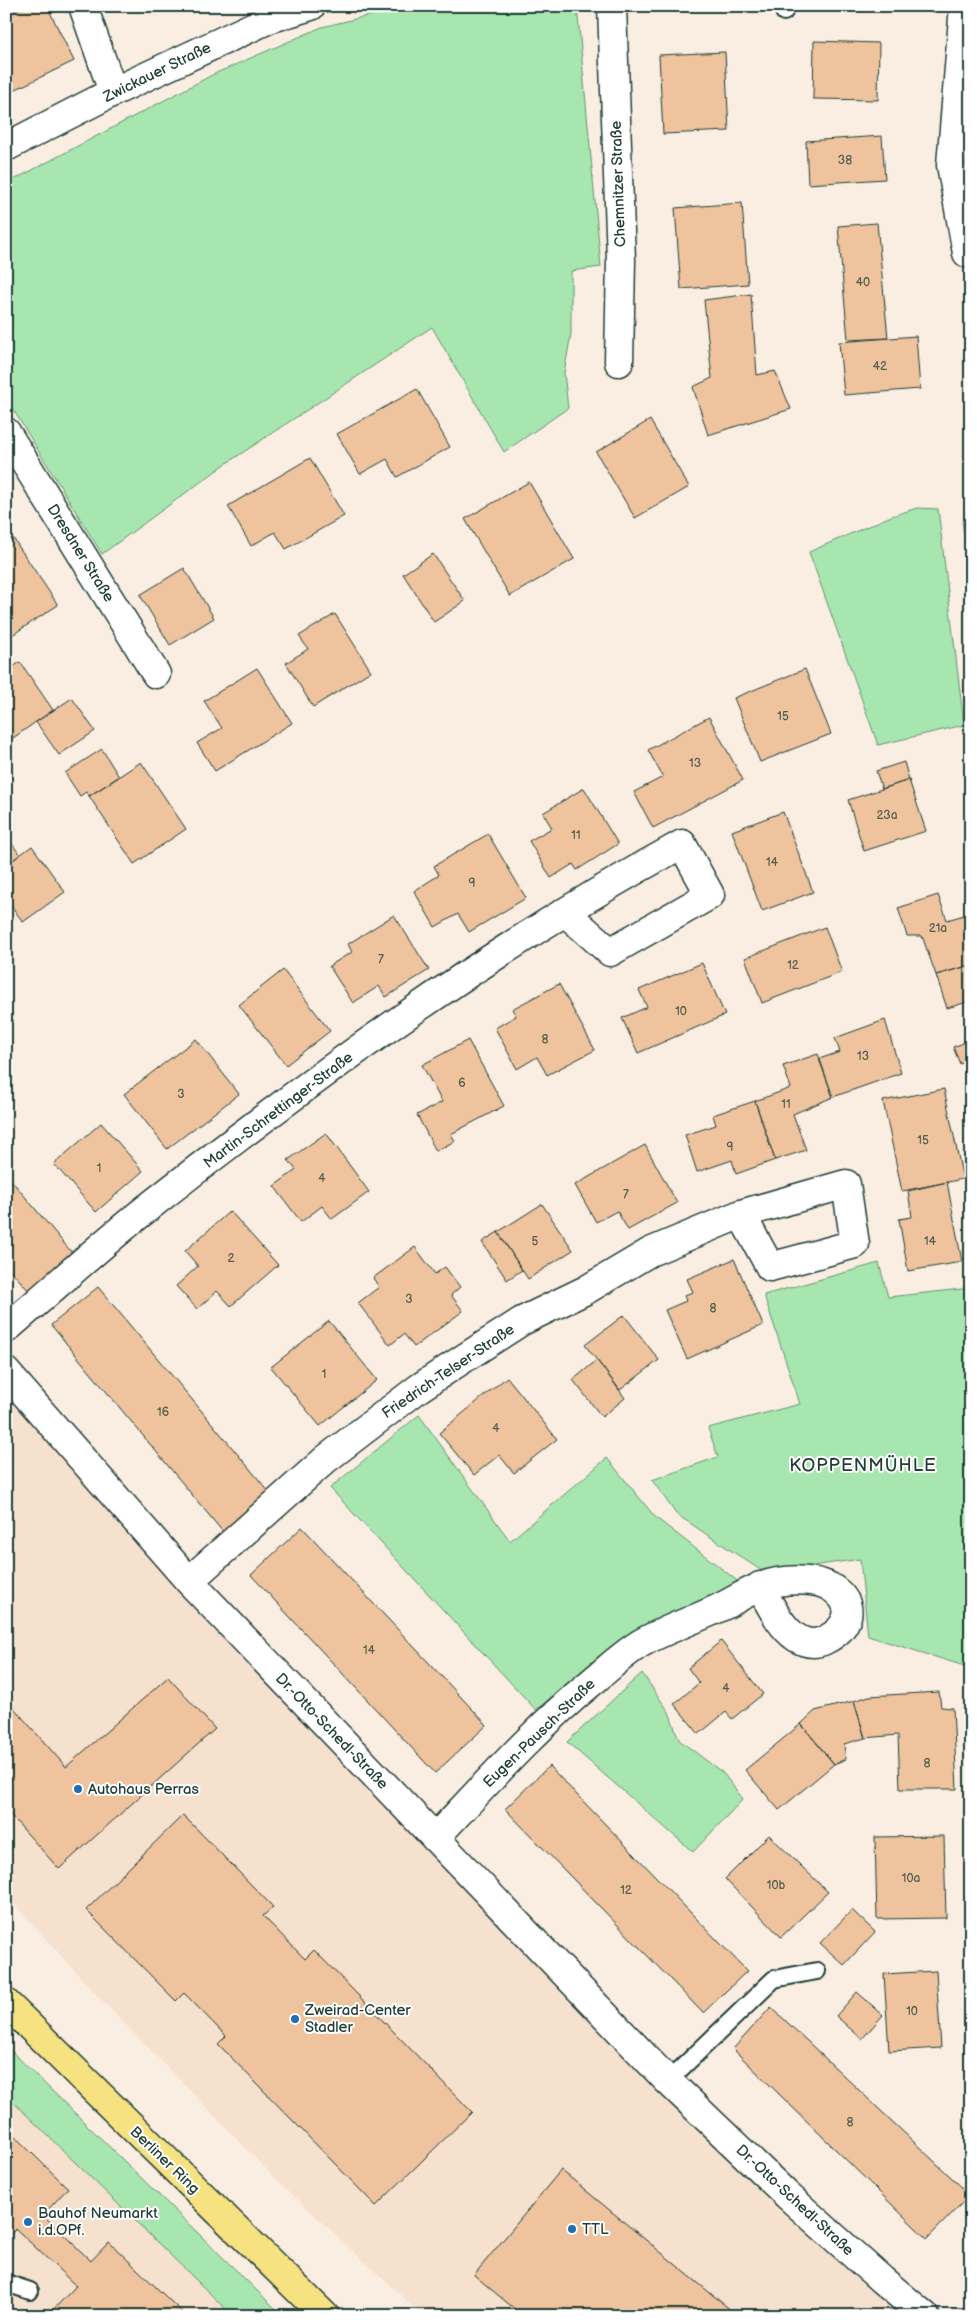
<svg xmlns="http://www.w3.org/2000/svg" width="977" height="2322" viewBox="0 0 977 2322" font-family="'Balsamiq Sans',sans-serif">
	<style>
		.built { fill: #f6e0ce }
		.green { fill: #a7e7af; stroke: #639272 }
		.building { fill: #eec39e; stroke: #1f3d34 }
		.lines { fill: none; stroke-linecap: round; stroke-linejoin: round }
		.lane-casing { stroke: #1f3d34; stroke-width: 20 }
		.street-casing { stroke: #1f3d34; stroke-width: 31 }
		.primary-casing { stroke: #1f3d34; stroke-width: 31 }
		.lane { stroke: #fff; stroke-width: 16 }
		.street { stroke: #fff; stroke-width: 28 }
		.primary { stroke: #f7e281; stroke-width: 28 }
		.poi-dot { fill: #1f6fb2; stroke: #fff; stroke-width: 2 }
		.labels { text-anchor: middle; stroke-width: 4; stroke-linejoin: round; paint-order: stroke }
		.number-label { font-size: 12px; fill: #535e4e }
		.street-label { font-size: 15px; fill: #1f3d34; stroke: #fff }
		.poi-label { font-size: 15px; fill: #1f3d34; stroke: #fff; text-anchor: start }
		.quarter-label { font-size: 18px; letter-spacing: 1px; fill: #1f3d34; stroke: #fff }
	</style>
	<rect width="100%" height="100%" fill="#faede2"/>
	<filter id="ink" filterUnits="userSpaceOnUse"><feTurbulence type="fractalNoise" baseFrequency=".02" numOctaves="2"/><feDisplacementMap in="SourceGraphic" scale="10" xChannelSelector="R" yChannelSelector="G"/><feConvolveMatrix kernelMatrix="1 2 1 2 8 2 1 2 1" color-interpolation-filters="sRGB"/></filter>
	<g filter="url(#ink)">
		<!-- built -->
		<path class="built" d="M6,1372L435,1838L925,2316H423L276,2179L96,1994L6,1895Z
			M6,2095L233,2316H6Z"/>
		<!-- green -->
		<path class="green" d="M408,6H577L601,267L571,271V334L564,373L568,408L504,452L432,327L224,465L102,554L6,398V184L214,74L322,27Z
			M917,508L938,509L964,725L878,745L809,552L889,517Z
			M971,520V586L962,521Z
			M879,1263L888,1297L971,1288V1668L868,1636L860,1559L765,1573L676,1514L652,1480L718,1457L708,1428L800,1404L764,1295Z
			M419,1415L510,1541L607,1458L655,1517L740,1583L643,1630L592,1663L536,1710L330,1488Z
			M642,1673L669,1712L679,1740L723,1773L743,1799L693,1852L567,1742Z
			M6,2046L283,2316H233L6,2095Z"/>
		<!-- building -->
		<path class="building" d="M25,6H47L74,61L8,93L6,15Z
			M814,41L879,43L878,100L813,99Z
			M725,52L729,131L663,134L659,55Z
			M882,136L885,179L808,184L806,141Z
			M742,203L748,284L681,289L675,208Z
			M877,223L888,338L848,340L838,226Z
			M751,294L757,375L775,371L791,409L708,435L693,387L712,378L704,300Z
			M916,336L920,389L844,395L839,342Z
			M417,389L450,447L397,477L387,459L360,474L337,434Z
			M650,420L689,487L635,518L596,452Z
			M310,458L344,516L286,549L275,532L251,546L228,506Z
			M529,482L574,559L510,596L465,519Z
			M13,538L58,605L6,639V543Z
			M433,554L465,601L434,622L403,574Z
			M184,568L214,618L170,645L140,595Z
			M335,614L371,671L313,707L286,663L308,649L299,636Z
			M20,662L53,710L13,738L6,728V672Z
			M257,668L292,723L215,771L197,743L222,728L204,701Z
			M805,669L831,734L760,762L734,698Z
			M72,698L95,731L59,755L36,722Z
			M709,717L743,780L653,828L634,792L663,777L648,750Z
			M102,749L119,777L89,796L86,792L80,796L65,773Z
			M141,762L186,829L134,864L89,796Z
			M904,762L909,780L882,789L876,771Z
			M909,780L926,831L864,851L848,800Z
			M584,788L618,844L577,870L573,864L551,878L529,841L552,828L543,813Z
			M783,812L813,892L762,911L732,831Z
			M488,834L526,898L469,932L458,914L435,927L414,891L439,875L434,866Z
			M6,835L20,855L6,865Z
			M32,846L65,892L23,922L6,899V865Z
			M938,895L947,920L971,913V965L936,975L922,936H907L898,908Z
			M394,915L429,970L386,997L379,986L353,1003L329,966L352,952L348,944Z
			M825,927L842,972L762,1003L745,958Z
			M702,963L725,1015L638,1053L622,1018L647,1007L639,990Z
			M971,965V1001L947,1008L936,975Z
			M283,970L330,1031L286,1065L239,1005Z
			M559,984L595,1050L547,1075L537,1057L517,1069L495,1028L516,1016L512,1009Z
			M885,1020L901,1073L833,1097L819,1059L840,1052L835,1038Z
			M196,1039L239,1094L167,1149L124,1094Z
			M468,1040L504,1106L451,1134L455,1141L436,1151L417,1115L442,1102L422,1065Z
			M971,1040V1059L960,1064L953,1047Z
			M818,1054L833,1097L793,1114L806,1150L775,1160L755,1101L791,1088L783,1066Z
			M944,1089L963,1179L902,1191L883,1101Z
			M755,1101L775,1160L736,1174L732,1160L697,1172L685,1135L716,1125L713,1115Z
			M101,1123L143,1171L96,1212L54,1164Z
			M326,1133L369,1192L332,1219L322,1206L301,1222L274,1186L296,1170L288,1160Z
			M645,1145L677,1203L628,1230L617,1211L596,1222L575,1185Z
			M6,1174L73,1254L29,1291L6,1265Z
			M947,1182L962,1262L908,1271L899,1219L912,1217L908,1191Z
			M542,1204L573,1250L528,1279L498,1232Z
			M230,1211L278,1265L231,1306L217,1291L197,1309L176,1286L198,1266L185,1251Z
			M498,1232L522,1270L507,1280L482,1242Z
			M415,1247L435,1274L445,1267L460,1287L451,1295L463,1311L414,1347L404,1334L390,1345L358,1303L379,1287L373,1278Z
			M734,1259L763,1325L687,1359L665,1310L686,1301L684,1295L693,1292L687,1279Z
			M98,1287L275,1499L228,1538L51,1325Z
			M624,1315L659,1360L620,1390L585,1345Z
			M329,1321L377,1380L320,1426L271,1367Z
			M597,1360L625,1398L602,1417L573,1380Z
			M507,1377L557,1439L514,1473L499,1455L474,1475L439,1433Z
			M302,1527L487,1725L435,1773L251,1575Z
			M721,1641L763,1694L732,1719L726,1712L699,1734L674,1704L699,1683L688,1668Z
			M168,1677L215,1729L59,1869L6,1810V1699L66,1767Z
			M939,1692L941,1707L953,1708L957,1789H900L898,1735L865,1738L854,1701L869,1696Z
			M854,1701L865,1738L844,1744L846,1759L834,1764L801,1724L815,1711Z
			M801,1724L834,1764L779,1810L745,1770Z
			M549,1766L747,1971L703,2013L505,1809Z
			M183,1815L273,1907L263,1916L305,1959L314,1950L472,2112L376,2206L218,2044L226,2036L184,1993L176,2001L86,1910Z
			M769,1835L828,1892L781,1937L725,1879Z
			M944,1836L946,1918L877,1919L875,1837Z
			M852,1910L875,1932L844,1965L820,1943Z
			M936,1971L941,2048L889,2051L884,1974Z
			M857,1992L883,2015L862,2039L836,2016Z
			M771,2007L970,2195L927,2239L733,2049Z
			M6,2128L68,2188L43,2215L91,2261L109,2242L186,2316H47L76,2286L16,2229L6,2239Z
			M561,2170L738,2316H523L474,2275Z"/>
		<g class="lines">
			<!-- lane casing -->
			<g class="lane-casing">
				<path id="lane" d="M784,12V6
					M668,2081L774,1979L817,1971
					M6,2283L30,2291"/>
			</g>
			<!-- street casing -->
			<g class="street-casing">
				<path id="street" d="M83,6L113,92
					M612,6L621,260L619,362
					M964,6L951,165L967,253
					M6,147L113,92L269,19L311,6
					M6,432L156,674
					M6,1329C53,1289 98,1247 146,1209C316,1075 492,948 682,844L710,895L610,952L565,912
					M6,1372L189,1581L668,2081L787,2195L882,2280L925,2316
					M189,1581L326,1459L419,1388L466,1357L522,1321L586,1290L650,1252L741,1214L770,1267L855,1244L846,1184L741,1214
					M435,1838C486,1784 536,1728 593,1681C609,1668 625,1652 643,1642C669,1628 697,1619 723,1606C735,1600 747,1592 760,1587C780,1579 819,1576 836,1591C857,1608 847,1629 825,1640C793,1655 772,1609 760,1586"/>
			</g>
			<!-- primary casing -->
			<g class="primary-casing">
				<path id="primary" d="M6,2003L325,2316"/>
			</g>
			<!-- lane -->
			<use href="#lane" class="lane"/>
			<!-- street -->
			<use href="#street" class="street"/>
			<!-- primary -->
			<use href="#primary" class="primary"/>
		</g>
	</g>
	<!-- markers -->
	<g class="poi-dot">
		<circle cx="78" cy="1789" r="5"/>
		<circle cx="295" cy="2019" r="5"/>
		<circle cx="28" cy="2222" r="5"/>
		<circle cx="572" cy="2229" r="5"/>
	</g>
	<g class="labels">
		<!-- number labels -->
		<g class="number-label">
			<text x="845" y="164">38</text>
			<text x="863" y="286">40</text>
			<text x="880" y="370">42</text>
			<text x="783" y="720">15</text>
			<text x="695" y="767">13</text>
			<text x="887" y="819">23a</text>
			<text x="576" y="839">11</text>
			<text x="772" y="866">14</text>
			<text x="472" y="887">9</text>
			<text x="938" y="932">21a</text>
			<text x="381" y="963">7</text>
			<text x="793" y="969">12</text>
			<text x="681" y="1015">10</text>
			<text x="545" y="1043">8</text>
			<text x="863" y="1060">13</text>
			<text x="462" y="1087">6</text>
			<text x="181" y="1098">3</text>
			<text x="786" y="1108">11</text>
			<text x="923" y="1144">15</text>
			<text x="730" y="1151">9</text>
			<text x="99" y="1172">1</text>
			<text x="322" y="1182">4</text>
			<text x="626" y="1198">7</text>
			<text x="535" y="1245">5</text>
			<text x="930" y="1245">14</text>
			<text x="231" y="1262">2</text>
			<text x="409" y="1303">3</text>
			<text x="713" y="1312">8</text>
			<text x="324" y="1378">1</text>
			<text x="163" y="1416">16</text>
			<text x="496" y="1432">4</text>
			<text x="369" y="1654">14</text>
			<text x="726" y="1692">4</text>
			<text x="927" y="1767">8</text>
			<text x="911" y="1882">10a</text>
			<text x="776" y="1889">10b</text>
			<text x="626" y="1894">12</text>
			<text x="912" y="2015">10</text>
			<text x="850" y="2126">8</text>
		</g>
		<!-- street labels -->
		<g class="street-label">
			<text transform="translate(157 72) rotate(-26)" y="5">Zwickauer Straße</text>
			<text transform="translate(618 184) rotate(-92)" y="5">Chemnitzer Straße</text>
			<text transform="translate(81 553) rotate(58)" y="5">Dresdner Straße</text>
			<text transform="translate(278 1110) rotate(-37)" y="5">Martin-Schrettinger-Straße</text>
			<text transform="translate(448 1371) rotate(-34)" y="5">Friedrich-Telser-Straße</text>
			<text transform="translate(332 1731) rotate(46)" y="5">Dr.-Otto-Schedl-Straße</text>
			<text transform="translate(539 1733) rotate(-44)" y="5">Eugen-Pausch-Straße</text>
			<text transform="translate(165 2160) rotate(44)" y="5">Berliner Ring</text>
			<text transform="translate(795 2200) rotate(43)" y="5">Dr.-Otto-Schedl-Straße</text>
		</g>
		<!-- poi labels -->
		<g class="poi-label">
			<text x="88" y="1794">Autohaus Perras</text>
			<text x="305" y="2015">Zweirad-Center<tspan x="305" dy="17">Stadler</tspan></text>
			<text x="38" y="2218">Bauhof Neumarkt<tspan x="38" dy="17">i.d.OPf.</tspan></text>
			<text x="582" y="2234">TTL</text>
		</g>
		<!-- quarter labels -->
		<g class="quarter-label">
			<text x="863" y="1471">KOPPENMÜHLE</text>
		</g>
	</g>
	<!-- margin -->
	<rect width="977" height="2322" fill="none" stroke="#fff" stroke-width="25"/>
	<rect x="12" y="12" width="952" height="2297" fill="none" stroke="#1f3d34" stroke-width="2" filter="url(#ink)"/>
</svg>
